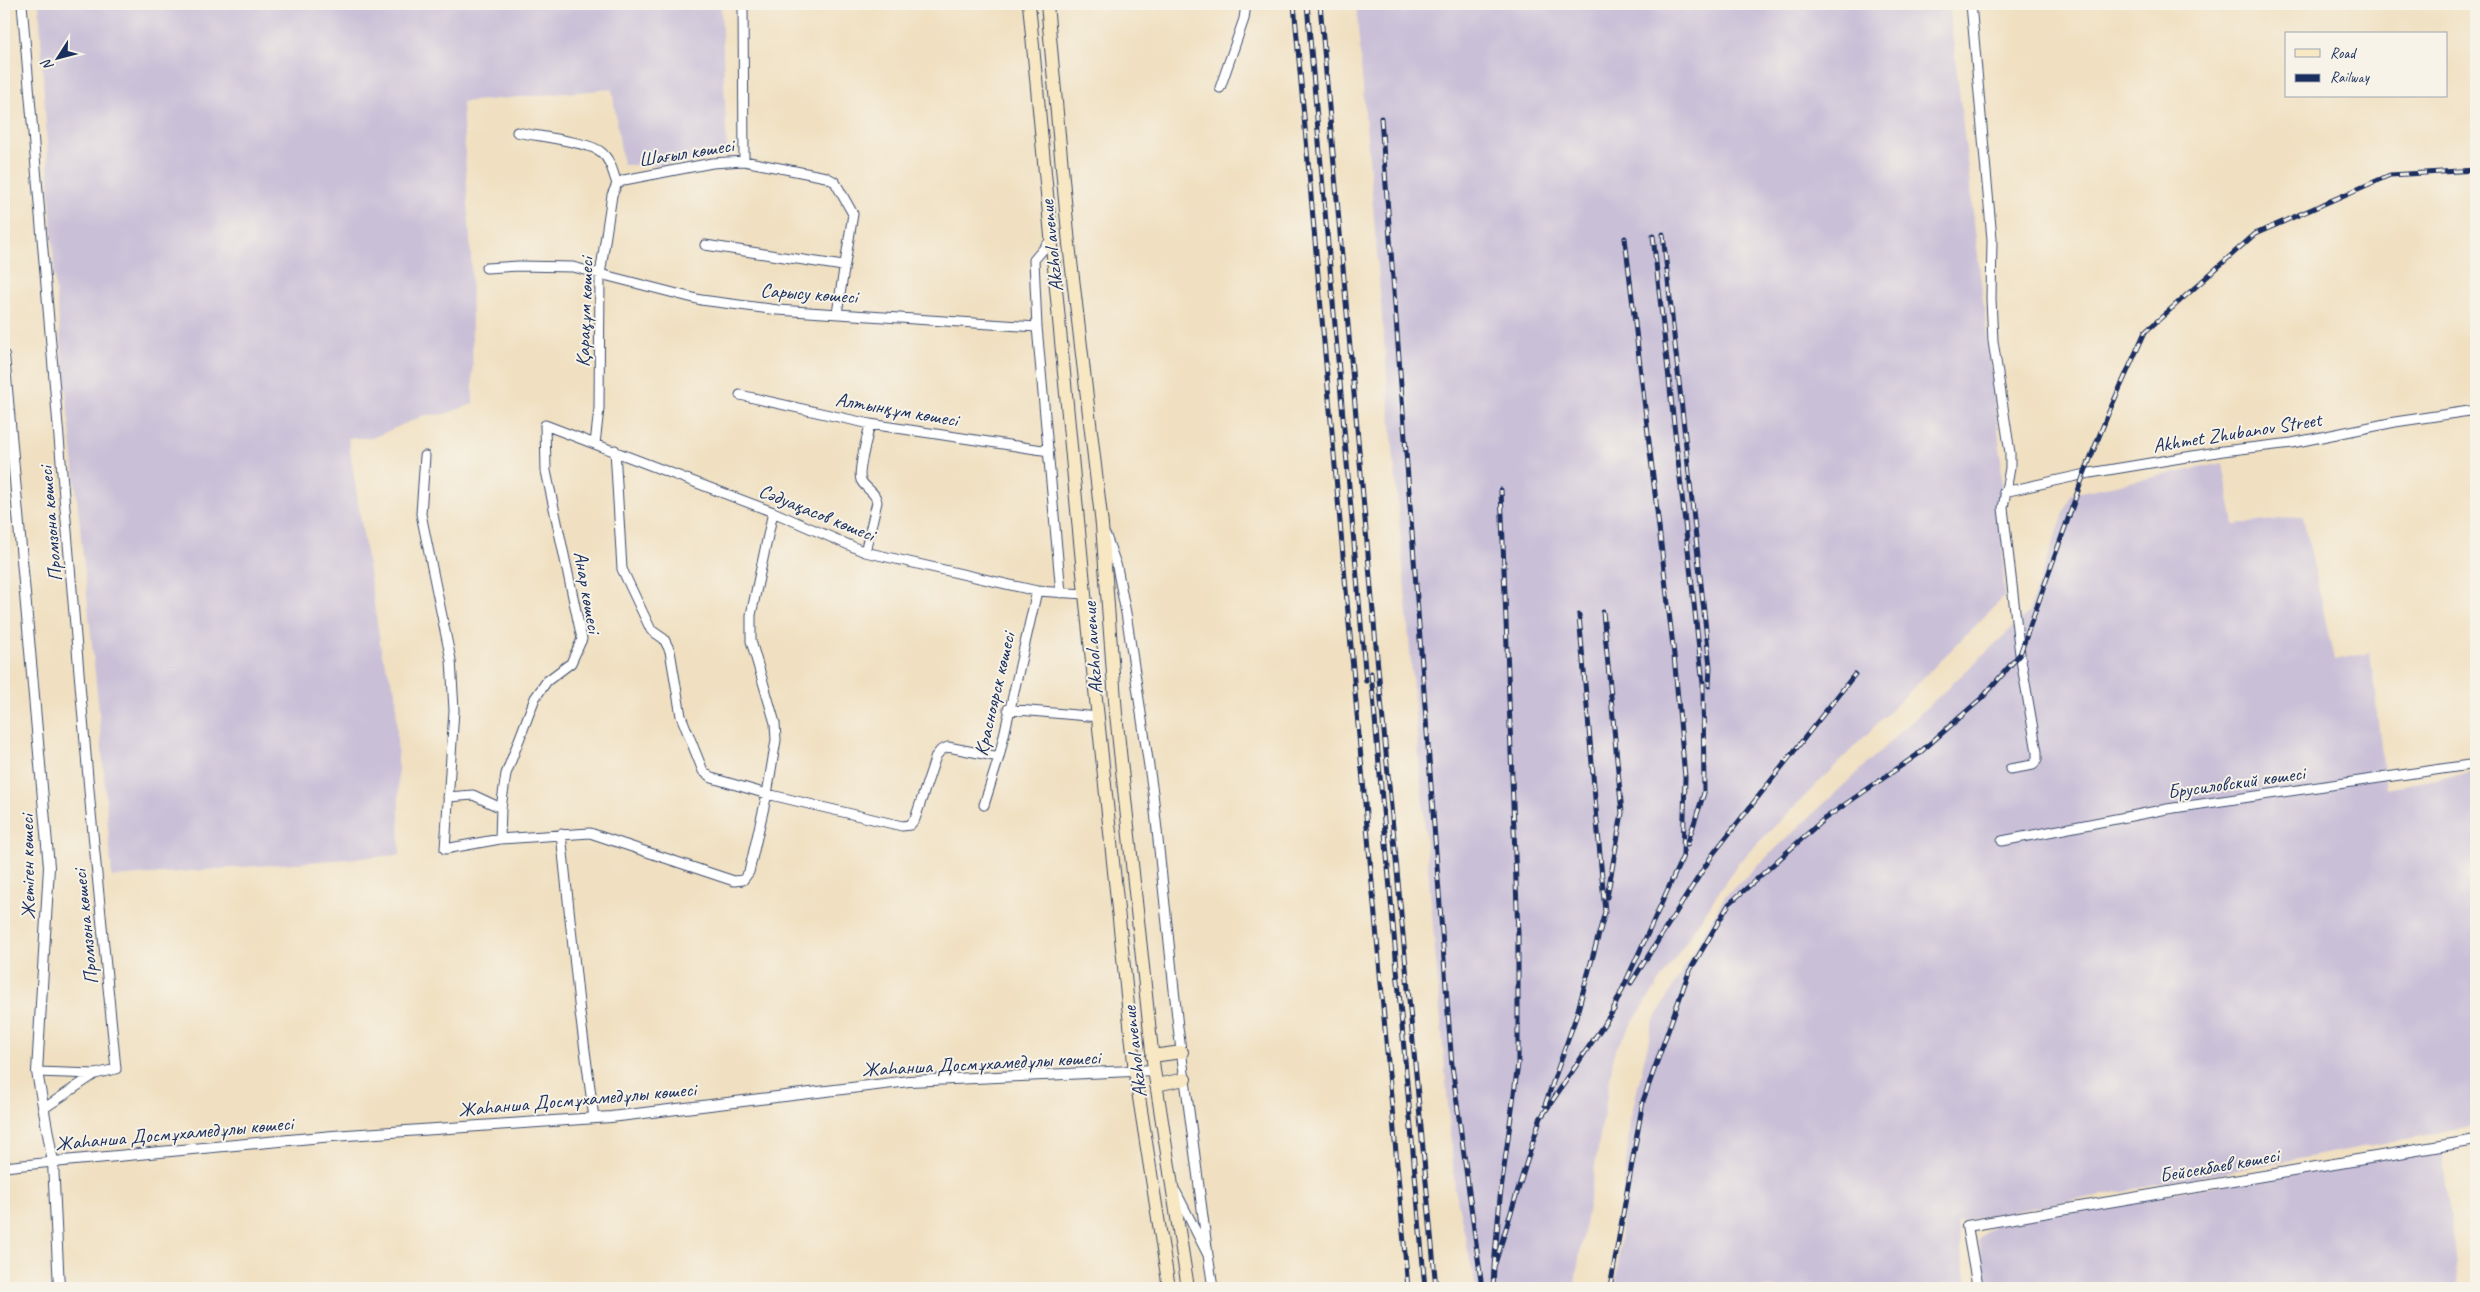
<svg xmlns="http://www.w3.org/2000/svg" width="2480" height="1292" viewBox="0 0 2480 1292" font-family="Caveat,sans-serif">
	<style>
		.industrial { fill: #c9bfd7 }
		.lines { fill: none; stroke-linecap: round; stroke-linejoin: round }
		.minor-casing { stroke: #3b4a6d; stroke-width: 11 }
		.tertiary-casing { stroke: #3b4a6d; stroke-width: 12 }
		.secondary-casing { stroke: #3b4a6d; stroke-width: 14 }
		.minor { stroke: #fff; stroke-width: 9 }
		.tertiary { stroke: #fff; stroke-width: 10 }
		.secondary { stroke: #f7e8c3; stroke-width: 12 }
		.rail-casing { stroke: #1b2f5e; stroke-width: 5 }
		.rail { stroke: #f7f3e8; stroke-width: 3; stroke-dasharray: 9; stroke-linecap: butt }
		.labels { text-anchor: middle; stroke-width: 4; stroke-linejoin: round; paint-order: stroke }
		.street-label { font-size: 20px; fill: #1b2f5e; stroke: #f7f3e8 }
	</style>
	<rect width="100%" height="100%" fill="#f7f3e8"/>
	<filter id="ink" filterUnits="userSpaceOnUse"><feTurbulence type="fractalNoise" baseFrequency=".02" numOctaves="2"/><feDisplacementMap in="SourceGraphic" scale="10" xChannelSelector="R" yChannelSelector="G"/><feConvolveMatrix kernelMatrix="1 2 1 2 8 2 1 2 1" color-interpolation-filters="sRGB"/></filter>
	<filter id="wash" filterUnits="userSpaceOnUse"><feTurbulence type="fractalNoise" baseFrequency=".0096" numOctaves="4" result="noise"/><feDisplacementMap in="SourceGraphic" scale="20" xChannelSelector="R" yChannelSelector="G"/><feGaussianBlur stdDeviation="1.12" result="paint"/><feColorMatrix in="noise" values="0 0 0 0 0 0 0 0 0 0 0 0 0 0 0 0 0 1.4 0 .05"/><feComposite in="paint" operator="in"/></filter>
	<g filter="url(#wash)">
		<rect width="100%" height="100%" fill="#f0e0c1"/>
		<!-- industrial -->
		<path class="industrial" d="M39,4H721L727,152L661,165H623L612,89L462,102L471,257L473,404L445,414L425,415L372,438H348L382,655L396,693L400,855L112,877L99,712L55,284Z
			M1356,4H1949L2001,456L2004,597L1738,863L1615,1049L1574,1288H1476L1455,1189Z
			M2223,463L2234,525L2303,516L2334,660L2370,653L2386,788L2476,772V1126L1956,1222L1968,1288H1616L1630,1121L1653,1022L1725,896L2028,613L2071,494Z
			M2441,1147L2459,1288H1987L1978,1239L1998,1223Z"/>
	</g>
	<g filter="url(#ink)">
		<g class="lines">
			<!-- minor casing -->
			<g class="minor-casing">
				<path id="minor" d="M22,4L91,813L116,1069L95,1074L43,1109
					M743,4L744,161
					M1971,4L1992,239L1991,299L1993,341L2010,453V468L2003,508L2020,654L2037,752V759L2033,765L2010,769
					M1220,88L1244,19L1246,4
					M517,132C535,136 590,142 601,152C611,160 613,173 617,184L624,180L712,163L744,161L826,177L835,182L853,214L837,313
					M1052,239L1034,260L1037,327L1061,593
					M705,245L843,266
					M486,268L519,266L573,267L701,300L778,310L1037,327
					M740,395L870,424L1049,451
					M595,444L599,409L600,275L612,195L617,184
					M615,450L622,569L651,630L664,639L670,651L681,716L703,771L712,778L767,794L902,826L910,825L915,819L936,756L941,750L948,747L999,757
					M425,456L421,514L451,660L454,710L445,849L500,839L590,833L734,881L743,880L749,872L767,794L776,740L775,723L751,641V615L773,512
					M2004,492L2090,473L2223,451L2292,443L2395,422L2476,410
					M1106,536L1117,567L1126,613L1153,793L1178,1027L1208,1255
					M865,552L877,502C876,492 865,489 861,480C857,472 868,435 870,424
					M1008,709L1099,717
					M448,797L473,795L501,808L506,774L535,698L547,681L571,663L582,639L546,471L545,425L773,512L865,552L1037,591L1085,594
					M984,805L999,757L1037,591
					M561,834L580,1013L594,1118
					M500,839L501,808
					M2002,841L2167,809L2476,764
					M37,1072L95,1074
					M4,1167L53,1162
					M1176,1192L1208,1255L1213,1288"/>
			</g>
			<!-- tertiary casing -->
			<g class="tertiary-casing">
				<path id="tertiary" d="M4,355L49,867L37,1072L53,1162L59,1288
					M53,1162L333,1136L611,1117L909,1081L1154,1070
					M1978,1288L1967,1226L2476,1140"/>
			</g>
			<!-- secondary casing -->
			<g class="secondary-casing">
				<path id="secondary" d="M1029,4L1085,594L1135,1072L1169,1288
					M1047,4L1069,244L1102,525L1116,714L1154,1070L1188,1288
					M1152,1056L1182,1052
					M1156,1085L1185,1079"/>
			</g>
			<!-- minor -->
			<use href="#minor" class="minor"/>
			<!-- tertiary -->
			<use href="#tertiary" class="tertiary"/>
			<!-- secondary -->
			<use href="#secondary" class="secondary"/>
			<!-- rail casing -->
			<g class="rail-casing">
				<path id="rail" d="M1294,4L1408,1288
					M1307,4L1366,681
					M1320,4L1377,657L1436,1288
					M1381,118L1452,1066L1482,1288
					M1663,234L1710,667L1709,686
					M1653,236L1703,684L1704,793L1687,845
					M1603,612L1622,813L1607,897
					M1371,673L1425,1288
					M1631,983L1713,854L1855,674
					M1612,1012L1683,856L1685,777L1674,655L1625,238
					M1545,1105L1576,1017L1605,912L1579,615
					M1494,1267L1500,1198L1518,1064V934L1501,490
					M1493,1288L1494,1267L1540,1119L1615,1008
					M1610,1288L1643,1101L1689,972L1729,904L1824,819L1917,755L1983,697L2020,654L2084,474L2108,414L2145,332L2255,234L2390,175L2476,170"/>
			</g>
			<!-- rail -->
			<use href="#rail" class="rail"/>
		</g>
	</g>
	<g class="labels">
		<!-- street labels -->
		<g class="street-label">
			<text transform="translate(686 152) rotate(-9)" y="7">Шағыл көшесі</text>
			<text transform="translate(1051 246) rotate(-96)" y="7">Akzhol avenue</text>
			<text transform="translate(809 293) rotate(4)" y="7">Сарысу көшесі</text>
			<text transform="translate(584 312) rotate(-88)" y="7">Қарақұм көшесі</text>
			<text transform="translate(897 409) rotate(10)" y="7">Алтынқұм көшесі</text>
			<text transform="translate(2237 432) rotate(-9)" y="7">Akhmet Zhubanov Street</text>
			<text transform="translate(817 512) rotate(22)" y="7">Сәдуақасов көшесі</text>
			<text transform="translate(50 524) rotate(-95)" y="7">Промзона көшесі</text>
			<text transform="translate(588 592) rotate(80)" y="7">Анар көшесі</text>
			<text transform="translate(1092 648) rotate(-94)" y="7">Akzhol avenue</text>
			<text transform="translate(994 694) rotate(-77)" y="7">Красноярск көшесі</text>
			<text transform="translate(2236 782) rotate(-8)" y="7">Брусиловский көшесі</text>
			<text transform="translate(27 867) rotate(-91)" y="7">Жетіген көшесі</text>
			<text transform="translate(85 927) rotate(-96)" y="7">Промзона көшесі</text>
			<text transform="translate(1134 1052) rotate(-97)" y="7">Akzhol avenue</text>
			<text transform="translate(981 1063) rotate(-3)" y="7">Жаһанша Досмұхамедұлы көшесі</text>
			<text transform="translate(577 1099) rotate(-5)" y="7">Жаһанша Досмұхамедұлы көшесі</text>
			<text transform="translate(174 1133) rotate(-5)" y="7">Жаһанша Досмұхамедұлы көшесі</text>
			<text transform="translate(2219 1165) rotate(-10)" y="7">Бейсекбаев көшесі</text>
		</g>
	</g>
	<!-- margin -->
	<rect width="2480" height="1292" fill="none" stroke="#f7f3e8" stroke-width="20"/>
	<!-- legend -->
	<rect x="2285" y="32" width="162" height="65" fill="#f7f3e8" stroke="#9fa5b1"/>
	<rect x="2295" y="49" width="25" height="8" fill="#f7e8c3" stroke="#9fa5b1"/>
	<text x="2330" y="58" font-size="15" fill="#1b2f5e">Road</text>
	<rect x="2295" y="74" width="25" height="8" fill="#1b2f5e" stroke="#9fa5b1"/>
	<text x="2330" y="82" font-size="15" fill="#1b2f5e">Railway</text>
	<!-- north arrow -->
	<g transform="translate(58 58) rotate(234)" stroke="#f7f3e8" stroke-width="4" paint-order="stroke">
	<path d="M0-4L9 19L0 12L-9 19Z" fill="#1b2f5e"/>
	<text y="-8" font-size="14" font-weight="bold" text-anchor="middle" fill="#1b2f5e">N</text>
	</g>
</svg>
